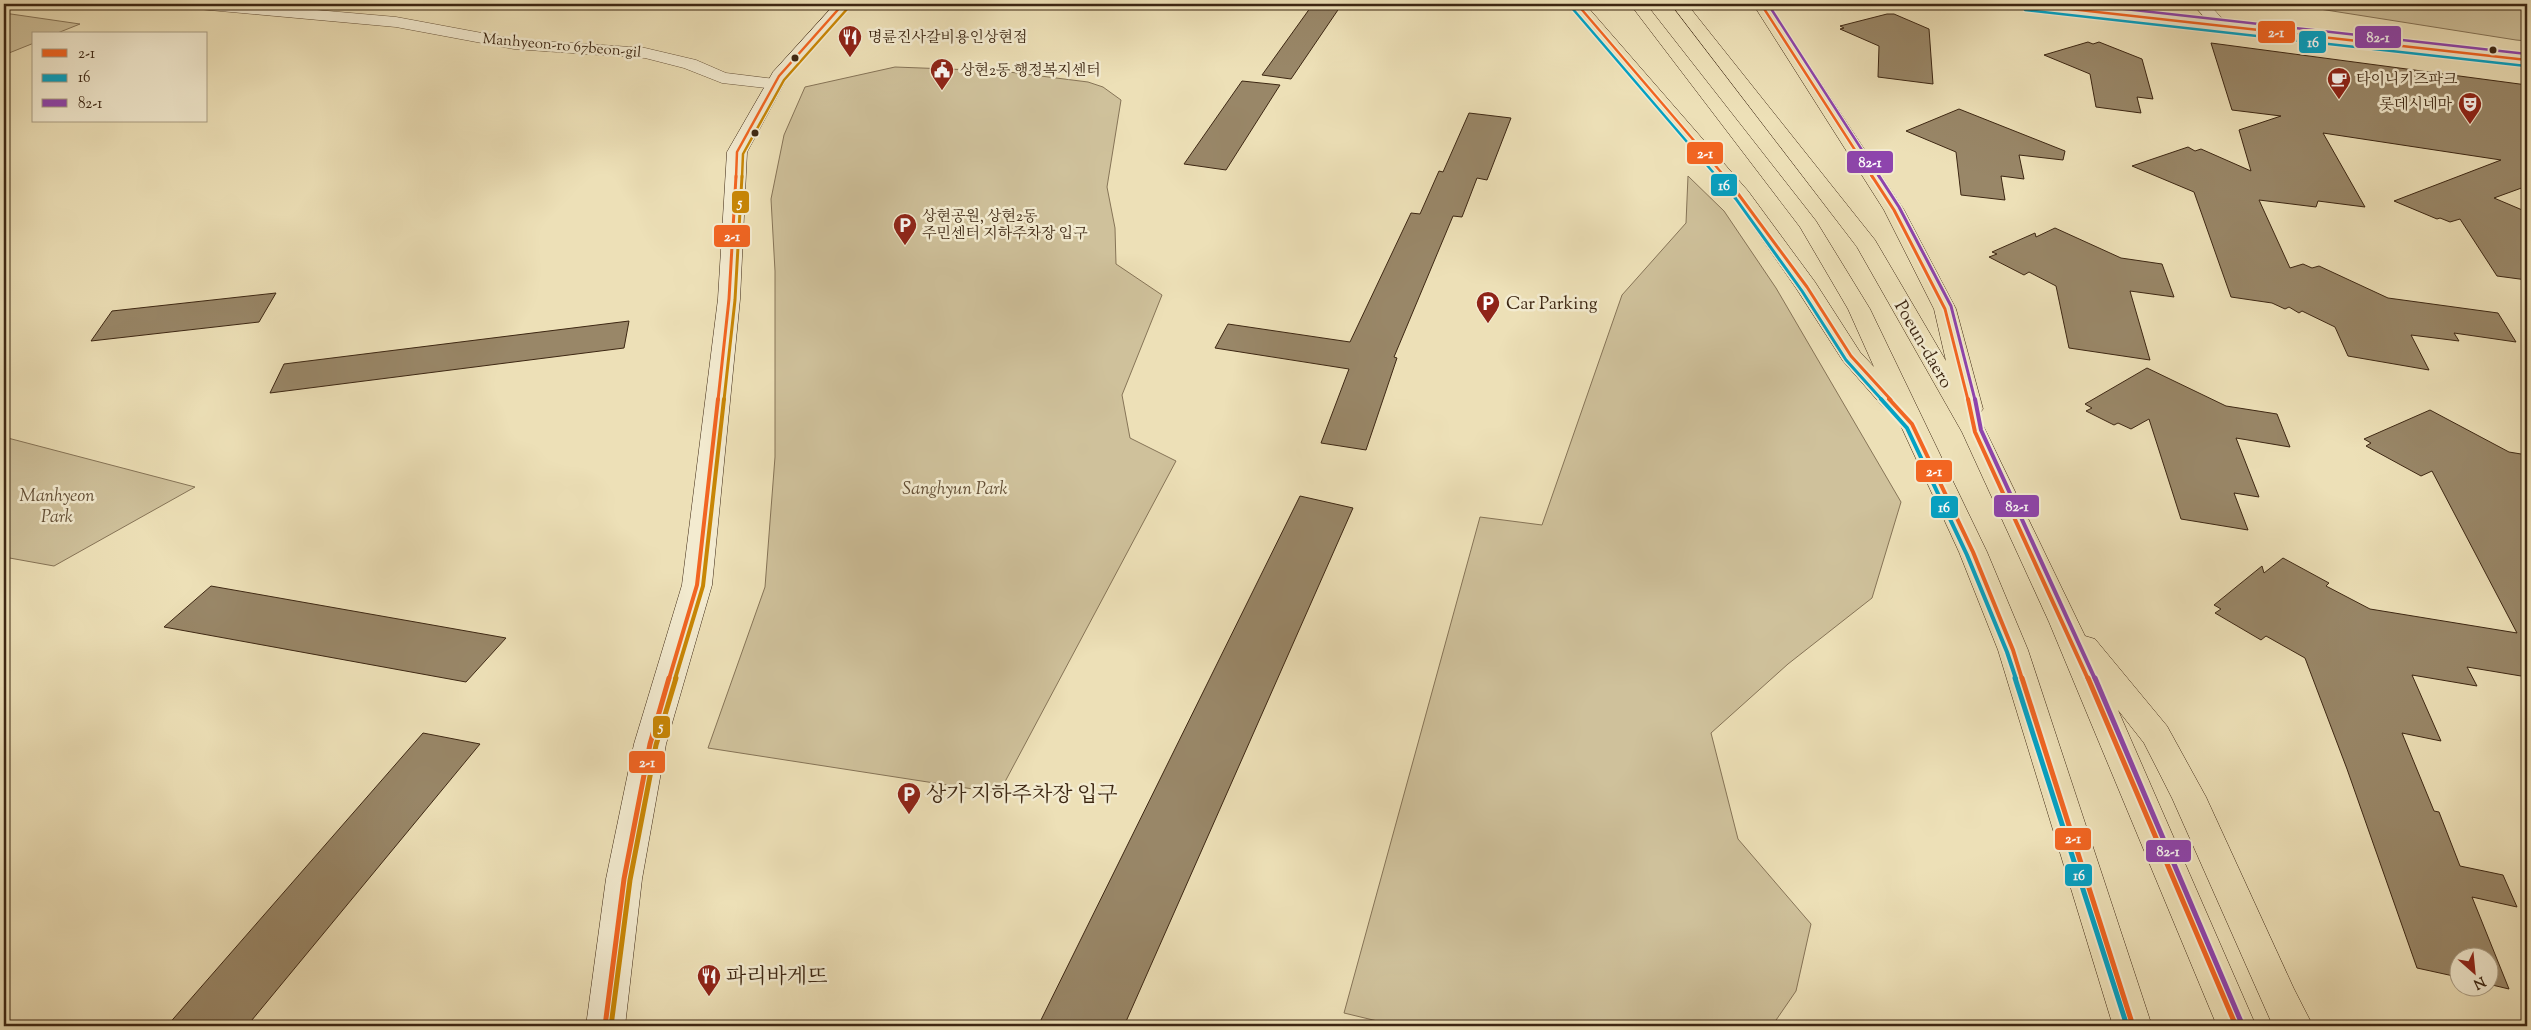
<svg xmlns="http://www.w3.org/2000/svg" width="2531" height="1030" viewBox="0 0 2531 1030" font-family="'Sorts Mill Goudy','Noto Serif KR',serif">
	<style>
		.green { fill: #cfc19b; stroke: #867457 }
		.building { fill: #998768; stroke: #3d2713 }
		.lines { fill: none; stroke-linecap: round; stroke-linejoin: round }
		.street-casing { stroke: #69553c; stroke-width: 1 }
		.secondary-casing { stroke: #3d2713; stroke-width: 1 }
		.primary-casing { stroke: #3d2713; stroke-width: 1 }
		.street { fill: #f3ebd0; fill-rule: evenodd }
		.secondary { fill: #f3ebd0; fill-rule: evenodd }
		.primary { fill: #ede0b7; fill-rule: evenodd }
		.bus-1-far3-casing { stroke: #f3ebd0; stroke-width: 5 }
		.bus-1-far2-casing { stroke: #f3ebd0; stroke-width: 6 }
		.bus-1-far1-casing { stroke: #f3ebd0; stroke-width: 8 }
		.bus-1-casing { stroke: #f3ebd0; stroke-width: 9 }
		.bus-2-far3-casing { stroke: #f3ebd0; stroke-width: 5 }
		.bus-2-far2-casing { stroke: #f3ebd0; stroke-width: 6 }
		.bus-2-far1-casing { stroke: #f3ebd0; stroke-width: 8 }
		.bus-2-casing { stroke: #f3ebd0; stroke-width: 9 }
		.bus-3-far3-casing { stroke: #f3ebd0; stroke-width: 5 }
		.bus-3-far2-casing { stroke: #f3ebd0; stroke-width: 6 }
		.bus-3-far1-casing { stroke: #f3ebd0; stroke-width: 8 }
		.bus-3-casing { stroke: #f3ebd0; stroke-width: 9 }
		.bus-4-far3-casing { stroke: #f3ebd0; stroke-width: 5 }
		.bus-4-far2-casing { stroke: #f3ebd0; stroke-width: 6 }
		.bus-4-far1-casing { stroke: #f3ebd0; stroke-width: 8 }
		.bus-4-casing { stroke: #f3ebd0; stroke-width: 9 }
		.bus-1-far3 { stroke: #f26522; stroke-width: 2.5 }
		.bus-1-far2 { stroke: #f26522; stroke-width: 3 }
		.bus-1-far1 { stroke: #f26522; stroke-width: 4 }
		.bus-1 { stroke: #f26522; stroke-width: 5 }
		.bus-2-far3 { stroke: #03a2c5; stroke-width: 2.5 }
		.bus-2-far2 { stroke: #03a2c5; stroke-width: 3 }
		.bus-2-far1 { stroke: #03a2c5; stroke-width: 4 }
		.bus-2 { stroke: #03a2c5; stroke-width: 5 }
		.bus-3-far3 { stroke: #8e44ad; stroke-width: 2.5 }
		.bus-3-far2 { stroke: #8e44ad; stroke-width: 3 }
		.bus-3-far1 { stroke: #8e44ad; stroke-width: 4 }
		.bus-3 { stroke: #8e44ad; stroke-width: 5 }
		.bus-4-far3 { stroke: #c88605; stroke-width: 2.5 }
		.bus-4-far2 { stroke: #c88605; stroke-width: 3 }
		.bus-4-far1 { stroke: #c88605; stroke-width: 4 }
		.bus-4 { stroke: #c88605; stroke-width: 5 }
		.bus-dot { fill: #3d2713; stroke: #f3ebd0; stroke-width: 2 }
		.labels { text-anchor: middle; stroke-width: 5; stroke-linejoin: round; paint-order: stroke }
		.far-poi-label { font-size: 15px; fill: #3d2713; stroke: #f3ebd0; text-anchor: start }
		.far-street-label { font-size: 15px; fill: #3d2713; stroke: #f3ebd0 }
		.poi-label { font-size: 18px; fill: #3d2713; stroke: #f3ebd0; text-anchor: start }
		.street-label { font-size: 18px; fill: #3d2713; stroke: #f3ebd0 }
		.park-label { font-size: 18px; font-style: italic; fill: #624e35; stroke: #f3ebd0 }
		.near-poi-label { font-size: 21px; fill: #3d2713; stroke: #f3ebd0; text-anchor: start }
		.line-badge { stroke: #f3ebd0; stroke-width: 2 }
		.badge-label { font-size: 14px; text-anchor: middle; font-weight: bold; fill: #fff }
	</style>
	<rect width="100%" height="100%" fill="#ede0b7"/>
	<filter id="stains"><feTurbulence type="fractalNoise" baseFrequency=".004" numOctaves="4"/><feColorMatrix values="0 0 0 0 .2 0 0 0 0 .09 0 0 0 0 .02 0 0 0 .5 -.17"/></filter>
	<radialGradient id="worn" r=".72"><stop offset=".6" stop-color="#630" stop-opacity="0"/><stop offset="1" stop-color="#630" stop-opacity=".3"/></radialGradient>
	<!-- green -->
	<path class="green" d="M2288,4H2527V41L2516,40Z
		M4,13L80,24L55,34H34V43L4,55Z
		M895,67L1001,71L1088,82L1103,87L1121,100L1107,187L1115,228L1116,264L1162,295L1122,395L1130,438L1176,461L999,793L708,748L765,587L775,457V271L771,199L784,135L805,87Z
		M1688,176L1724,211L1776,288L1901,502L1872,598L1788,664L1711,733L1738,839L1811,924L1796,991L1772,1026H1398L1344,1013L1480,517L1542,525L1622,295L1686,223Z
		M4,437L195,487L54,566L4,557Z"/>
	<!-- building -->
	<path class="building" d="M1313,4H1342L1291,79L1262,75Z
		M1887,14H1894L1929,29L1933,84L1878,77L1879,46L1840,29L1844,28L1840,26Z
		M2088,42L2093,44L2099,42L2142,59L2153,99L2137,97L2141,113L2096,107L2090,74L2044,55Z
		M2211,43L2527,85V186L2494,198L2527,212V280L2497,276L2460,219L2450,222L2440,218L2437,219L2394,201L2501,160L2323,133L2365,207L2318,201L2316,207L2259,200L2290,268L2303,264L2312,268L2319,266L2388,298L2498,313L2516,342L2454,333L2459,341L2411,335L2429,370L2348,356L2335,327L2302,311L2299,313L2289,307L2285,309L2272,303L2231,297L2194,192L2132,166L2188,147L2195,151L2201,149L2251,171L2239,130L2281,116L2232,110Z
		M1242,81L1280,85L1226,170L1184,164Z
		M1959,109L2065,151L2063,160L2019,155L2024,179L2001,176L2005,200L1961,195L1956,152L1906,131Z
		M1469,113L1511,118L1487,180L1477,178L1462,217L1453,216L1394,357L1397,358L1366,450L1321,443L1349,369L1215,348L1228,324L1350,342L1411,213L1420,214L1439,171L1443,172Z
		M2055,228L2121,258L2162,264L2174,297L2130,291L2150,360L2069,348L2056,286L2029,272L2024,275L1989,257L1997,254L1992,252L2035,233L2036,237Z
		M276,293L259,322L91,341L112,311Z
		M629,321L624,348L270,393L284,364Z
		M2147,368L2226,406L2277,414L2290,447L2236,438L2259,497L2234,493L2248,530L2181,519L2149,419L2131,429L2118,423L2114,425L2086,411L2092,408L2085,404Z
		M2430,410L2509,452L2527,455V677L2467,667L2477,686L2412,675L2441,741L2402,733L2434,811L2439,812L2460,866L2503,875L2517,907L2472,897L2509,989L2488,984V958H2458V977L2417,968L2347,769L2305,658L2266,636L2261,640L2215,613L2221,609L2214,605L2262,566L2264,573L2283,558L2329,583L2326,586L2370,609L2517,633L2432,471L2421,476L2366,446L2371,443L2364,439Z
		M1300,496L1353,508L1124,1026H1038Z
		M211,586L506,638L466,682L164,627Z
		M423,733L480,744L247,1026H167Z"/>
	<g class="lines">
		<!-- street casing -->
		<g class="street-casing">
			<path id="street" d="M190,4H248L396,17L514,39L645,48L696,60L726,73L775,79L781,80L784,84L781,88L775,89L722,83L684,68L645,58L514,49L396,27L198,9Z
				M2193,4H2209L2226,23L2224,26H2212Z"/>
		</g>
		<!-- secondary casing -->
		<g class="secondary-casing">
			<path id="secondary" d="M835,4H851L787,78L747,152L740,299L712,585L666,744L642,879L625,1026H586L606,879L634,744L682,585L718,299L727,152L773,72Z
				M2018,4H2067L2527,55V65L2026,9Z"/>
		</g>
		<!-- primary casing -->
		<g class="primary-casing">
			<path id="primary" d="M1569,4H1585L1748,191L1815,282L1860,352L1874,367L1848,309L1800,227L1630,4H1646L1816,221L1870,309L1987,552L2028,650L2152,1026H2113L1998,650L1959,552L1894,411L1885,409L1843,361L1796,288L1734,199Z
				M1671,4H1687L1875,240L1946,361L1934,309L1884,210L1753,4H1769L1904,210L1956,309L1983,409L1978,415L2085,636L2095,639L2167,726L2206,797L2294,989L2313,1026H2273L2172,798L2144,743L2118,710L2256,1026H2217L2049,622L1962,432L1857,247Z"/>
		</g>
		<!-- street -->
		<use href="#street" class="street"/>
		<!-- secondary -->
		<use href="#secondary" class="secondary"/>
		<!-- primary -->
		<use href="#primary" class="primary"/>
		<!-- bus-1-far3 casing -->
		<g class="bus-1-far3-casing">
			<path id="bus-1-far3" d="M1577,4L1726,178
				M1761,4L1873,178
				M2026,4L2527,60
				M736,178L737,152L779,76L843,4"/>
		</g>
		<!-- bus-1-far2 casing -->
		<g class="bus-1-far2-casing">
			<path id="bus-1-far2" d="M1725,176L1807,287L1851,356L1891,400
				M1872,176L1894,210L1945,309L1968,400
				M718,400L729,299L736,176"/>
		</g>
		<!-- bus-1-far1 casing -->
		<g class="bus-1-far1-casing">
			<path id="bus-1-far1" d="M1889,399L1912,424L1973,552L2013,650L2022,679
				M1968,399L1975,432L2088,679
				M669,679L697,585L718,399"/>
		</g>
		<!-- bus-1 casing -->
		<g class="bus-1-casing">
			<path id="bus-1" d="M2022,678L2133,1026
				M2088,678L2236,1026
				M605,1026L624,879L650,744L669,678"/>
		</g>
		<!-- bus-2-far3 casing -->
		<g class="bus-2-far3-casing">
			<path id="bus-2-far3" d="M1572,8L1718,178
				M2025,10L2526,66"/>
		</g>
		<!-- bus-2-far2 casing -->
		<g class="bus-2-far2-casing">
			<path id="bus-2-far2" d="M1717,176L1736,199L1802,291L1846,360L1882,400"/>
		</g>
		<!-- bus-2-far1 casing -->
		<g class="bus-2-far1-casing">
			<path id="bus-2-far1" d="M1881,399L1907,428L1967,555L2007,652L2016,679"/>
		</g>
		<!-- bus-2 casing -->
		<g class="bus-2-casing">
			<path id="bus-2" d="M2015,678L2127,1026"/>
		</g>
		<!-- bus-3-far3 casing -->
		<g class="bus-3-far3-casing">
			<path id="bus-3-far3" d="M1768,4L1880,178
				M2080,4L2527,54"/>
		</g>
		<!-- bus-3-far2 casing -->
		<g class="bus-3-far2-casing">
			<path id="bus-3-far2" d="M1879,176L1899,207L1951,306L1975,400"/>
		</g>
		<!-- bus-3-far1 casing -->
		<g class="bus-3-far1-casing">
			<path id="bus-3-far1" d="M1975,399L1981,430L2095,679"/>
		</g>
		<!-- bus-3 casing -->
		<g class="bus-3-casing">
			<path id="bus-3" d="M2095,678L2242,1024"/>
		</g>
		<!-- bus-4-far3 casing -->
		<g class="bus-4-far3-casing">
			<path id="bus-4-far3" d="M742,178L743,154L784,80L848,8"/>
		</g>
		<!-- bus-4-far2 casing -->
		<g class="bus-4-far2-casing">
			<path id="bus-4-far2" d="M724,400L735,300L742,176"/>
		</g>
		<!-- bus-4-far1 casing -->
		<g class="bus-4-far1-casing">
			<path id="bus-4-far1" d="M675,679L703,586L724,399"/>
		</g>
		<!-- bus-4 casing -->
		<g class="bus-4-casing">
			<path id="bus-4" d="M611,1026L630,880L656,745L676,678"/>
		</g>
		<!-- bus-1-far3 -->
		<use href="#bus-1-far3" class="bus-1-far3"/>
		<!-- bus-1-far2 -->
		<use href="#bus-1-far2" class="bus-1-far2"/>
		<!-- bus-1-far1 -->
		<use href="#bus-1-far1" class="bus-1-far1"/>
		<!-- bus-1 -->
		<use href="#bus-1" class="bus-1"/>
		<!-- bus-2-far3 -->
		<use href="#bus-2-far3" class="bus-2-far3"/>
		<!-- bus-2-far2 -->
		<use href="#bus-2-far2" class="bus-2-far2"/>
		<!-- bus-2-far1 -->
		<use href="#bus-2-far1" class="bus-2-far1"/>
		<!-- bus-2 -->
		<use href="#bus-2" class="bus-2"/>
		<!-- bus-3-far3 -->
		<use href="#bus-3-far3" class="bus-3-far3"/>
		<!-- bus-3-far2 -->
		<use href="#bus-3-far2" class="bus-3-far2"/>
		<!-- bus-3-far1 -->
		<use href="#bus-3-far1" class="bus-3-far1"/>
		<!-- bus-3 -->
		<use href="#bus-3" class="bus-3"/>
		<!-- bus-4-far3 -->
		<use href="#bus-4-far3" class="bus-4-far3"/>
		<!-- bus-4-far2 -->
		<use href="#bus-4-far2" class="bus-4-far2"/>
		<!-- bus-4-far1 -->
		<use href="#bus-4-far1" class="bus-4-far1"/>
		<!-- bus-4 -->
		<use href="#bus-4" class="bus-4"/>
	</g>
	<!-- icons -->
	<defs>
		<g id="restaurant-pin" transform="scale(1.25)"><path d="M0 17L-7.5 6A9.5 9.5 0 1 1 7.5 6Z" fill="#8f2418" stroke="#f3ebd0"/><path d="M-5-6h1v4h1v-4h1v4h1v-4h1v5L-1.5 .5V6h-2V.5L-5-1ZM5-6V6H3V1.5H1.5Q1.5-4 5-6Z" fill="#fff"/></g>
		<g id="civic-pin" transform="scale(1.25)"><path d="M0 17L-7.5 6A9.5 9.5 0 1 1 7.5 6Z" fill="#8f2418" stroke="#f3ebd0"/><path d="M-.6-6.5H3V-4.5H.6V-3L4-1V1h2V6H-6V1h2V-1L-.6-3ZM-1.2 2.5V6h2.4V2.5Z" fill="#fff"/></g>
		<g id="cafe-pin" transform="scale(1.25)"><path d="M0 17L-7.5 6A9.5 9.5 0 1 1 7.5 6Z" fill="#8f2418" stroke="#f3ebd0"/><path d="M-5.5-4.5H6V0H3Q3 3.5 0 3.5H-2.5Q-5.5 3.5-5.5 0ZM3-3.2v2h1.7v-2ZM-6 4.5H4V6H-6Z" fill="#fff"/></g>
		<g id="theatre-pin" transform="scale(1.25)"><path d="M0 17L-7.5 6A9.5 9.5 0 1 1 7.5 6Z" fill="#8f2418" stroke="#f3ebd0"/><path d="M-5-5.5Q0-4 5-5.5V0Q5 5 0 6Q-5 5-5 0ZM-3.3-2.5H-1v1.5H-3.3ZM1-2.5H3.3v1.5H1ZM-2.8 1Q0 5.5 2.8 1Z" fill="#fff"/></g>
		<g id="parking-pin" transform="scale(1.25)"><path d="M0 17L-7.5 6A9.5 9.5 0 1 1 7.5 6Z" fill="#8f2418" stroke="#f3ebd0"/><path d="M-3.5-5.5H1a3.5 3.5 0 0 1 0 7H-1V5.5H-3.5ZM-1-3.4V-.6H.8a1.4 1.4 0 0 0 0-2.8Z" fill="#fff"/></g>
	</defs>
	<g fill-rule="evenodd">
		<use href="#restaurant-pin" x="850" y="37"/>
		<use href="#civic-pin" x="942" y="70"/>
		<use href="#cafe-pin" x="2339" y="79"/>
		<use href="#theatre-pin" x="2470" y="104"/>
		<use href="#parking-pin" x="905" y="225"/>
		<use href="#parking-pin" x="1488" y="303"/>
		<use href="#parking-pin" x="909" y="794"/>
		<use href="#restaurant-pin" x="709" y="976"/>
	</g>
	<!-- markers -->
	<g class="bus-dot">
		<circle cx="2493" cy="50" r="4.5"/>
		<circle cx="795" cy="58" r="4.5"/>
		<circle cx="755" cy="133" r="4.5"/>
	</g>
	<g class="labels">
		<!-- far-poi labels -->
		<g class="far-poi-label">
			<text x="868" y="42">명륜진사갈비용인상현점</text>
			<text x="960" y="75">상현2동 행정복지센터</text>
			<text x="2356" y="84">타이니키즈파크</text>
			<text x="2452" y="109" text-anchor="end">롯데시네마</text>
			<text x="922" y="221">상현공원, 상현2동<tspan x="922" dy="17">주민센터 지하주차장 입구</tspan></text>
		</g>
		<!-- far-street labels -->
		<g class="far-street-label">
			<text transform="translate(562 45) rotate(5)" y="5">Manhyeon-ro 67beon-gil</text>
		</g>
		<!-- poi labels -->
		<g class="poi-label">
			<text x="1506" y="309">Car Parking</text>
		</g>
		<!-- street labels -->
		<g class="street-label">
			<text transform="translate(1924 344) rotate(60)" y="6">Poeun-daero</text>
		</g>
		<!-- park labels -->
		<g class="park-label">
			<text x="955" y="494">Sanghyun Park</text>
			<text x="57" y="501">Manhyeon<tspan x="57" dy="21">Park</tspan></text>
		</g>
		<!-- near-poi labels -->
		<g class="near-poi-label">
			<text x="926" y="801">상가 지하주차장 입구</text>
			<text x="726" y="983">파리바게뜨</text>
		</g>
	</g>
	<g class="line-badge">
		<rect x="2257" y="20" width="39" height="24" rx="5" fill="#f26522"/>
		<rect x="2354" y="25" width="48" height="24" rx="5" fill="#8e44ad"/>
		<rect x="2298" y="30" width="29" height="24" rx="5" fill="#03a2c5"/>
		<rect x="1686" y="141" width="38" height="24" rx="5" fill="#f26522"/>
		<rect x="1846" y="150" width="48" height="24" rx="5" fill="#8e44ad"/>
		<rect x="1710" y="173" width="28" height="24" rx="5" fill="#03a2c5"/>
		<rect x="731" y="190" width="19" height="24" rx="5" fill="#c88605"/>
		<rect x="713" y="224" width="38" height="24" rx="5" fill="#f26522"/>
		<rect x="1915" y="459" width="38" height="24" rx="5" fill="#f26522"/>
		<rect x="1993" y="494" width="47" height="24" rx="5" fill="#8e44ad"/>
		<rect x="1930" y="495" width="29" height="24" rx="5" fill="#03a2c5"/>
		<rect x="652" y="715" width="19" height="24" rx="5" fill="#c88605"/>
		<rect x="628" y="750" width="38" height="24" rx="5" fill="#f26522"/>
		<rect x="2054" y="827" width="38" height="24" rx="5" fill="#f26522"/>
		<rect x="2145" y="839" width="47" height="24" rx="5" fill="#8e44ad"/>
		<rect x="2064" y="863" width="29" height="24" rx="5" fill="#03a2c5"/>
	</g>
	<g class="badge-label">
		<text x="2276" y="37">2-1</text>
		<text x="2378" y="42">82-1</text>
		<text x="2313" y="47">16</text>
		<text x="1705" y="158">2-1</text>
		<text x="1870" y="167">82-1</text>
		<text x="1724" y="190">16</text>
		<text x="740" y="207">5</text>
		<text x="732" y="241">2-1</text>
		<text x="1934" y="476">2-1</text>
		<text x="2017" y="511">82-1</text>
		<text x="1944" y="512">16</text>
		<text x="661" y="731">5</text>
		<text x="647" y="767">2-1</text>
		<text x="2073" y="843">2-1</text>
		<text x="2168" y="856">82-1</text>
		<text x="2079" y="880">16</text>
	</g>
	<!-- margin -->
	<rect width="2531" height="1030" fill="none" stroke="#ede0b7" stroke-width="20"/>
	<rect x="5" y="5" width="2521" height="1020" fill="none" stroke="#3d2713" stroke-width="2.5"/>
	<rect x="10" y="10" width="2511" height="1010" fill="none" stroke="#3d2713"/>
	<!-- legend -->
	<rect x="32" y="32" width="175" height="90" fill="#f3ebd0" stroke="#aa9d84"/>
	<rect x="42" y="49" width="25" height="8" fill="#f26522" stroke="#aa9d84"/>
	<text x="78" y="58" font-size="15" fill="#3d2713">2-1</text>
	<rect x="42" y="74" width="25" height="8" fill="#03a2c5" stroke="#aa9d84"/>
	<text x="78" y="82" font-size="15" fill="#3d2713">16</text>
	<rect x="42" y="99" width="25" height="8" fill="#8e44ad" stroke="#aa9d84"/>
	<text x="78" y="108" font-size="15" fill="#3d2713">82-1</text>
	<!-- north arrow -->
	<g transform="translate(2474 972) rotate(153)"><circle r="24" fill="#f3ebd0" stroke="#aa9d84"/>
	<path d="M0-4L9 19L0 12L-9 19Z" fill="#8f2418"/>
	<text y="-8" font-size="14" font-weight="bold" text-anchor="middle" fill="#3d2713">N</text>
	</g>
	<rect width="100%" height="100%" filter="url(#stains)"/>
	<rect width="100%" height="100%" fill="url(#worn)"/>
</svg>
